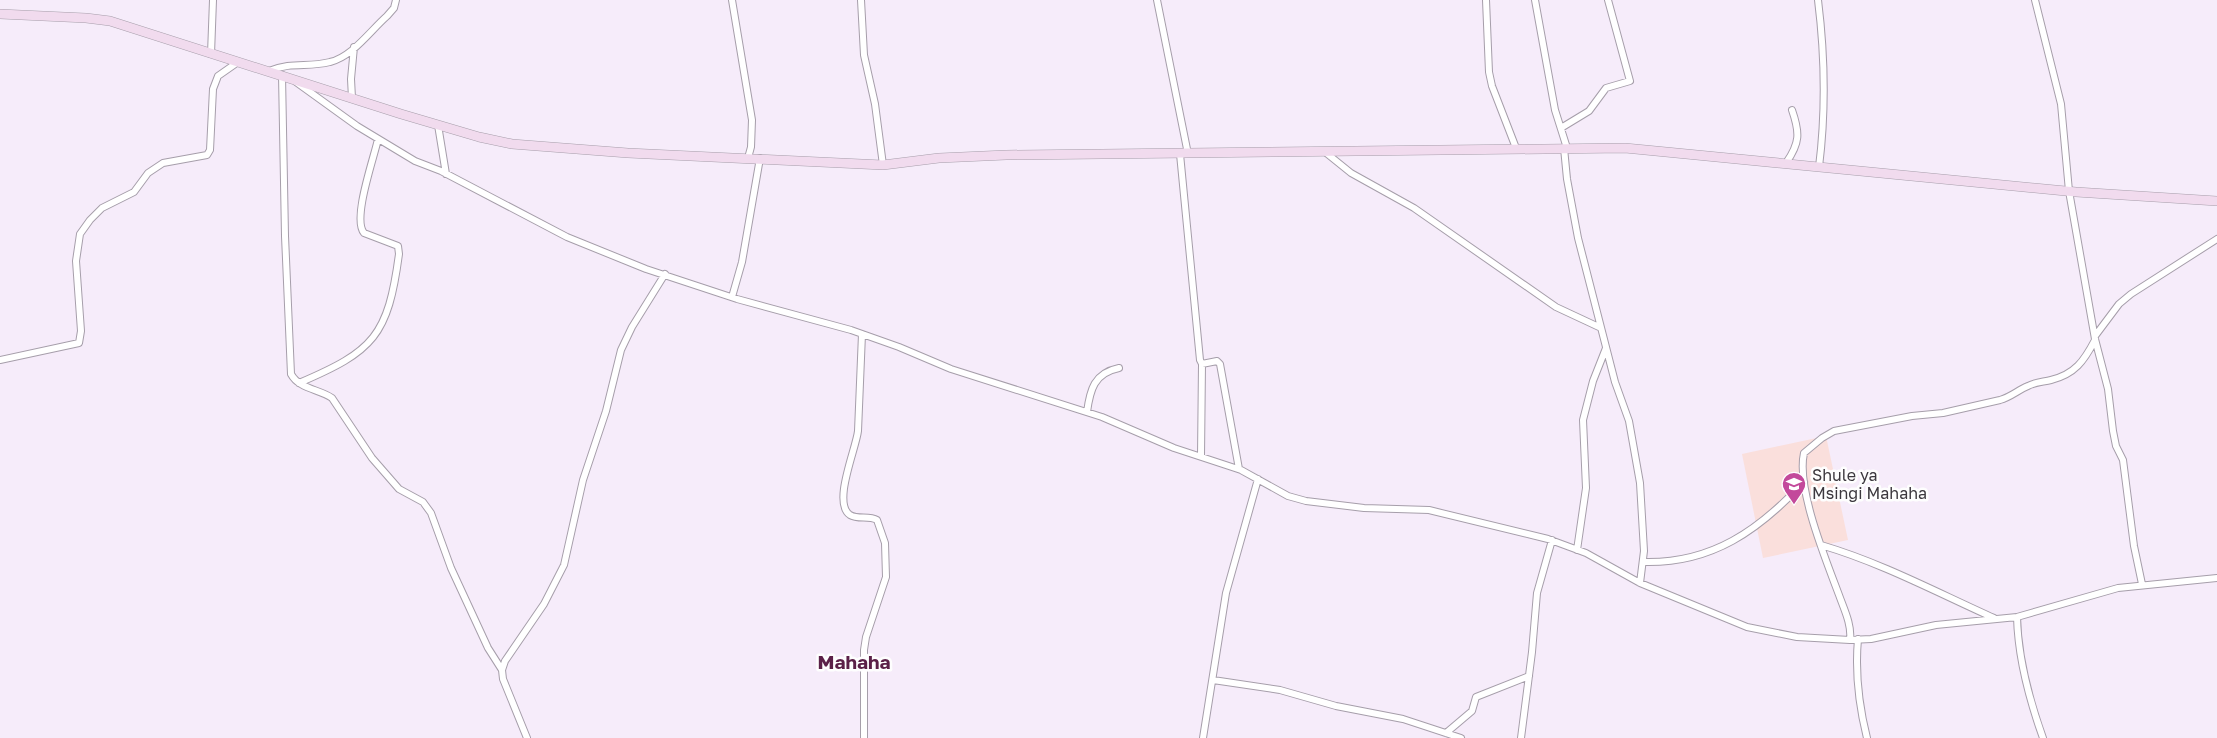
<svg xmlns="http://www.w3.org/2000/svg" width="2217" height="738" viewBox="0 0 2217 738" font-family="'Golos Text',sans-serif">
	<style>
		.education { fill: #fadfdc }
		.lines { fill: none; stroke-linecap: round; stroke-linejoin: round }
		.minor-casing { stroke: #a69eaa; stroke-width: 8 }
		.secondary-casing { stroke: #a69eaa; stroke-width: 10 }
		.minor { stroke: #fff; stroke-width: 6 }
		.secondary { stroke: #f1dbee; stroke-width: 9 }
		.labels { text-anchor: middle; stroke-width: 5; stroke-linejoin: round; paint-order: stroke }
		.poi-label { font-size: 16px; fill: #3c383e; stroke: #fefefe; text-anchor: start }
		.quarter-label { font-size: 19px; font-weight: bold; fill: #5b2048; stroke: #fefefe }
	</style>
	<rect width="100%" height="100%" fill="#f6ecfa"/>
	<!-- education -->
	<path class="education" d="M1826,436L1848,540L1763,558L1742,454Z"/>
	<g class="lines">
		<!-- minor casing -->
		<g class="minor-casing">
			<path id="minor" d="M732,0L752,120L751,147L748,158
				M861,0L864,55L875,104L883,165
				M1157,0L1188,154
				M1486,0L1489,72L1492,86L1516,148
				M1535,0L1555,110L1567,148
				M1818,0C1825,56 1826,111 1819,167
				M2035,0L2061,104L2069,191L2095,339L2108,389L2113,431L2116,446L2123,460L2134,546L2142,584
				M211,54L213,0
				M269,71C293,61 307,68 330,62C352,57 370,31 387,16L394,8L396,0
				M282,75L285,236L291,374C299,389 319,389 332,398L372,458L399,489L423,502L431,513L451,568L488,648L502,670
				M296,82L357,126L415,161L441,171L567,237L646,269L737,299L851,330L899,347L951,369L1102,417L1174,448L1241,470L1288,496L1306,501L1364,508L1429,510L1548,539L1586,553L1640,583L1747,627L1797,637L1850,640L1871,639L1936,625L2017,617L2118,588L2217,578
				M352,98L351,79L354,47
				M438,125L446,174
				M1561,128L1589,111L1606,88L1630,81L1608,0
				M1564,148L1567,179L1578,238L1615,382L1629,421L1640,483L1644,551L1640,583
				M1325,152L1351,173L1414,208L1556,307L1601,328
				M1180,154L1200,360L1202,364L1217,361L1220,364L1239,469
				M1786,163C1800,143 1800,133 1792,110
				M732,297L742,262L760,158
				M862,334L858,431C856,449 832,503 850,515C858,520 869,515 877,520L885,543L886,577L866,637L864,650V738
				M2095,336L2119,304L2131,294L2217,239
				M0,360L79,343L81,331L76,261L80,234L90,220L102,208L134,192L148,173L163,163L207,155L210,150L213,89L218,76L238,62
				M299,383C374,351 388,336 399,254L398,246L364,233C352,219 374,158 378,139
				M1087,412C1090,390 1094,373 1119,368
				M1201,456L1202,364
				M1821,545C1882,563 1936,592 1994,618
				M1577,550L1586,488L1583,420L1593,381L1606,348
				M1643,562C1712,564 1759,530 1804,482
				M2017,617C2018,658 2029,699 2043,738
				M1858,639C1855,672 1859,706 1867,738
				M1850,640C1852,625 1844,609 1839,595C1826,560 1796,488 1804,453L1822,438L1834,431L1912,416L1943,413L2000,400C2011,397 2018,390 2028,386C2035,382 2043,382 2051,380C2075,374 2084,361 2095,340
				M1213,680L1280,690L1336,706L1403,719L1461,738
				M1446,733L1472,711L1476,697L1529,676
				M527,738L503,679L502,670L505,661L544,604L564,565L583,480L606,411L621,350L632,327L665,274
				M1203,738L1226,593L1258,479
				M1521,738L1532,652L1537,593L1552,540"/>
		</g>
		<!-- secondary casing -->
		<g class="secondary-casing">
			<path id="secondary" d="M0,14L86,18L110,21L401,114L479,137L512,144L628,153L883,165L939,158L1006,155L1625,148L2076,192L2217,201"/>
		</g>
		<!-- minor -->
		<use href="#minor" class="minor"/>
		<!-- secondary -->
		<use href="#secondary" class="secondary"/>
	</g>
	<!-- icons -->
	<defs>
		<g id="school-pin" transform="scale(1.25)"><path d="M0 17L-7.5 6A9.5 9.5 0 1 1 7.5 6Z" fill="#c3499b" stroke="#fefefe"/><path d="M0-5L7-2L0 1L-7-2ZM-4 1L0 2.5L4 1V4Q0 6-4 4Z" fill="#fff"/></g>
	</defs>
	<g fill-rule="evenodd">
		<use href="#school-pin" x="1794" y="484"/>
	</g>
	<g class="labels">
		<!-- poi labels -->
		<g class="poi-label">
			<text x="1812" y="481">Shule ya<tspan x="1812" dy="18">Msingi Mahaha</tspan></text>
		</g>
		<!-- quarter labels -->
		<g class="quarter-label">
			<text x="854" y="669">Mahaha</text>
		</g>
	</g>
</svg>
